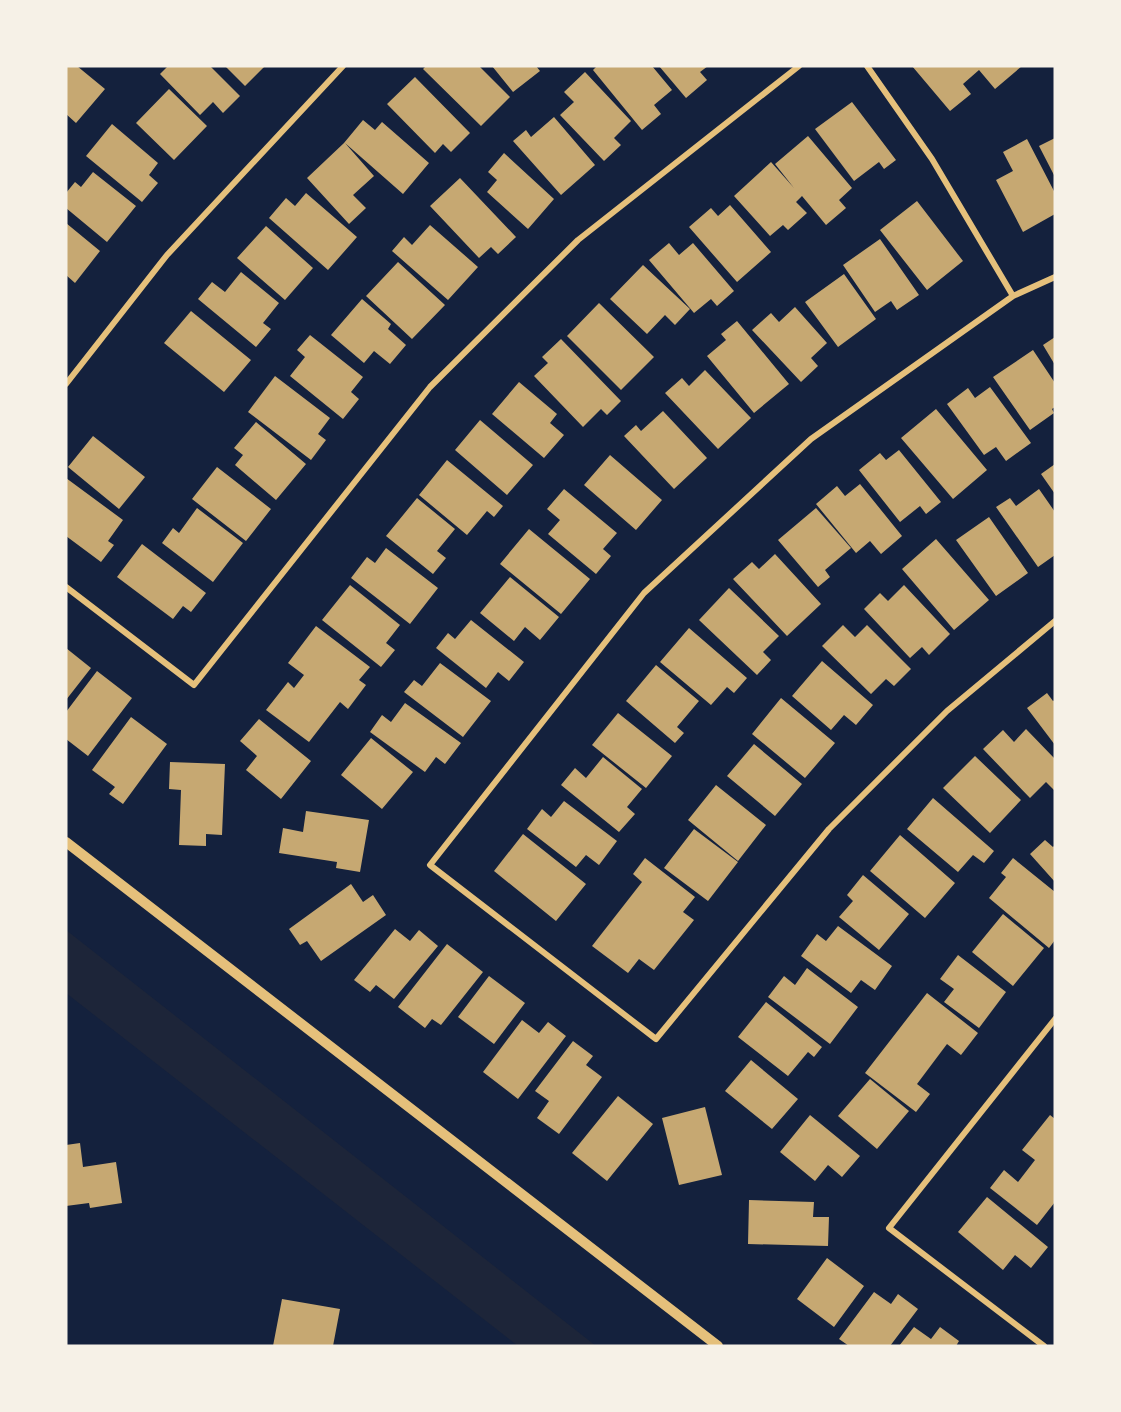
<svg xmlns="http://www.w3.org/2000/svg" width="1121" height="1412" viewBox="0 0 1121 1412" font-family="Mulish,sans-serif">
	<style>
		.green { fill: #1d2539 }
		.building { fill: #c6a872 }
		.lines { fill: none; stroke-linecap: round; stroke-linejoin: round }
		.minor { stroke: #e5c07b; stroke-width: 6 }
		.tertiary { stroke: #e5c07b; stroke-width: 10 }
	</style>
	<rect width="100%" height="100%" fill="#14213d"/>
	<!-- green -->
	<path class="green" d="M66,930L596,1346H518L66,993Z"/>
	<!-- building -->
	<path class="building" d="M66,66H77L105,89L76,123L66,114Z
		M168,66H210L240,96L223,113L213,102L200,115L160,74Z
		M225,66H265L245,86Z
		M426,66H479L510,97L481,126L423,69Z
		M492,66H536L540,71L513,92Z
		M597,66H652L672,90L654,105L661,114L642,130L593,70Z
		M659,66H708L700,72L707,80L686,98Z
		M912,66H1022L995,89L979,70L963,84L971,94L950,111Z
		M585,72L631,121L614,138L621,145L604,161L560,115L574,102L564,92Z
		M415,77L470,133L451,152L443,144L435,153L387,104Z
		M169,89L207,126L174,160L136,123Z
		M852,102L896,160L884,169L879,162L854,181L815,129Z
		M554,117L595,165L561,195L513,141L526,130L531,137Z
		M363,120L375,130L382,122L429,163L403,194L345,143L374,176L353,195L366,208L349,224L307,178L344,143Z
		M112,124L158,163L149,175L158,183L142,202L86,156Z
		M808,136L852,188L839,200L846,208L826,225L802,196L796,202L807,213L788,230L783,225L770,236L734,196L771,162L794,188L775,164Z
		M1055,138V177L1039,146Z
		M1027,139L1055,193V214L1023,232L996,180L1013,171L1003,152Z
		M504,153L554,199L528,229L487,192L497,180L488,172Z
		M93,172L136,206L107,242L66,208V193L75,182L81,187Z
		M460,178L516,237L498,254L491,247L479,258L430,206Z
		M306,193L357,237L328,270L269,218L286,198L295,206Z
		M917,201L963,261L927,290L880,230Z
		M730,205L771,252L737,282L689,227L711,208L718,216Z
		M66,223L100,251L75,283L66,275Z
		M430,225L478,267L448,300L392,251L404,237L412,245Z
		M266,226L313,268L285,300L237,258Z
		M880,239L919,295L897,310L891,301L875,312L843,265Z
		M669,243L679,255L693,243L734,291L717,306L711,299L694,313L649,260Z
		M398,262L445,305L412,339L366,296Z
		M643,265L690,309L675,325L665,315L647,334L610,299Z
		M241,272L279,303L263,323L271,329L256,347L198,299L212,282L225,292Z
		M844,274L876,319L838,347L805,302Z
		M362,299L391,324L388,329L406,345L390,364L374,351L364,363L331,335Z
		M599,303L654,357L621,390L567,336Z
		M795,307L827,343L811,358L818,366L801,382L752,330L771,313L779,322Z
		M191,311L251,360L224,392L164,343Z
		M737,321L789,384L754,413L707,356L726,340L721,334Z
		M310,335L363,377L351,392L359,399L343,419L290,376L305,357L297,350Z
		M1055,337V365L1043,345Z
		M561,339L621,401L607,415L601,409L583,427L534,376L548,363L542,357Z
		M1033,350L1055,383V407L1052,409L1054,413L1030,430L993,377Z
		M705,370L751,418L718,449L665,393L682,378L689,386Z
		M275,376L330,418L318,434L326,440L311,460L248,412Z
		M519,382L557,414L550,423L564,435L544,458L492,414Z
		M990,387L1031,443L1006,461L996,447L984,455L947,404L968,388L975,398Z
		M936,409L987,470L953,499L901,438Z
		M663,411L707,458L674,489L624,436L636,425L641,431Z
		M480,420L533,465L507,495L455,450Z
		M256,422L306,464L276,500L235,465L243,455L234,448Z
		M93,436L145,477L119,509L68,467Z
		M899,450L941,502L926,514L920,506L900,522L859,470L880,453L886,460Z
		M610,455L662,500L636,530L584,485Z
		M447,460L503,506L494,517L487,511L467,535L419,495Z
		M1055,464V494L1041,474Z
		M217,467L271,509L246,541L192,499Z
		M66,478L123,520L108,541L114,545L101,562L66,536Z
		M860,484L902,536L881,554L870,541L856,553L816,504L837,486L845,496Z
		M564,489L617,533L603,549L611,556L596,574L548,534L560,520L547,509Z
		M1039,489L1055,512V555L1038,567L996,507L1010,498L1016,506Z
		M417,498L455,529L437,551L446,558L433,574L386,536Z
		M197,508L243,543L213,582L162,543L173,528L179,533Z
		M816,508L851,548L825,570L830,577L818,587L778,540Z
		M989,517L1028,573L996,596L956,540Z
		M529,529L590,579L561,614L500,564Z
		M936,539L989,600L954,630L902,569Z
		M142,544L206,593L191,612L183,606L173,619L117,577Z
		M386,548L438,588L410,624L351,578L367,557L375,563Z
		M775,554L821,604L787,636L733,579L752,562L759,569Z
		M510,577L559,617L540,640L525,627L514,641L480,613Z
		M350,585L400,625L386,643L395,650L381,667L322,620Z
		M904,585L950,634L929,655L922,647L910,658L864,609L880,593L888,601Z
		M729,588L779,636L763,652L771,660L757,675L699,620Z
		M471,620L524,662L509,681L498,672L486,688L436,648L448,633L455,639Z
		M843,625L855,637L867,625L911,669L894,686L886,679L871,694L822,646Z
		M316,626L370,667L359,680L366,685L348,709L340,702L309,742L266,710L288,682L294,688L304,675L288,663Z
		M689,628L747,678L734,693L727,687L711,705L660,662Z
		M66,648L91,668L66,700Z
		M822,661L873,705L856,725L844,715L831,730L792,696Z
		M440,663L491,701L463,737L404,692L414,680L422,686Z
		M656,665L699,701L677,727L684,733L675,743L626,701Z
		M97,671L132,698L88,756L66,739V712Z
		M1047,693L1053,701L1055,700V745L1027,708Z
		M781,698L835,743L805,778L752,734Z
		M405,703L461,743L445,764L436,757L425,772L370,732L382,715L391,722Z
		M618,713L672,756L646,788L592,745Z
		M131,717L167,744L123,804L109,794L115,787L92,770Z
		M259,719L311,761L281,799L246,770L257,756L240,741Z
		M1026,729L1055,759V791L1046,782L1030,798L983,749L1003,730L1014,742Z
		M371,738L413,772L382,809L341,775Z
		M754,744L802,784L775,816L727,776Z
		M975,756L1021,800L990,833L943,788Z
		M603,757L642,789L627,807L635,814L619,832L561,785L575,768L586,778Z
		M170,762L225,764L222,835L206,834V846L179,845L181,790L169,789Z
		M716,785L766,825L738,861L688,820Z
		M933,798L994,851L984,863L973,855L958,872L907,829Z
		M564,801L617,841L599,865L586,855L576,867L527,829L542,809L551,817Z
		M306,811L369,820L360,872L336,868L337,862L279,853L283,828L303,832Z
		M694,829L738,862L708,901L664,868Z
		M523,834L586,884L556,921L494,871Z
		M900,835L955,883L925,918L870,871Z
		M1045,840L1053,847L1055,845V882L1030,854Z
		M645,858L695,897L683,912L694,920L654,970L639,959L628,973L592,946L642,882L633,874Z
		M1013,858L1055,892V940L1049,948L989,898L1006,877L1001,873Z
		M863,875L909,914L879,950L839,917L853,901L847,895Z
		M351,884L363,902L373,895L386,915L321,961L307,941L300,945L289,929Z
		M1003,914L1044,948L1013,986L972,952Z
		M838,926L892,966L875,990L861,980L851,993L801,956L817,934L826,941Z
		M395,929L410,941L419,930L438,946L394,999L376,985L370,992L354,980Z
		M447,944L483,972L441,1025L432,1019L425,1028L398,1007Z
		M958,955L1006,992L979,1028L944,1002L954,989L940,979Z
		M807,968L858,1007L830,1044L768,997L784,976L795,985Z
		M489,976L525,1003L494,1044L458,1017Z
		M927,993L978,1033L961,1055L947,1044L917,1084L930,1094L916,1112L865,1073Z
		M766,1002L822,1047L814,1057L808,1052L788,1076L738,1037Z
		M522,1020L539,1033L548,1022L566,1036L518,1099L483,1072Z
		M573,1041L593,1056L586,1065L602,1077L559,1134L537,1118L549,1101L535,1091Z
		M751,1060L798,1099L772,1129L725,1091Z
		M870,1079L909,1111L877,1149L838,1116Z
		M618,1096L653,1124L607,1181L572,1153Z
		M705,1107L722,1175L679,1185L662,1118Z
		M810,1115L860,1156L842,1177L828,1165L815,1181L780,1152Z
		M1050,1115L1055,1119V1202L1037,1225L990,1188L1004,1170L1018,1182L1035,1160L1022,1150Z
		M80,1143L83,1167L116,1162L122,1203L90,1208L89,1203L66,1206V1145Z
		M987,1197L1048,1247L1031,1268L1015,1255L1003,1270L958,1232Z
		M749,1200L814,1202L813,1217H829L828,1246L748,1244Z
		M827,1258L864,1286L834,1327L797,1299Z
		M874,1292L891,1304L898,1294L918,1309L890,1346H849L839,1339Z
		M282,1299L340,1309L333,1346H273Z
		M914,1327L931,1339L940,1327L959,1341L956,1346H899Z"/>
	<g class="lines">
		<!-- minor -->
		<path class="minor" d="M867,66L932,159L1013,296
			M1055,277L1013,296L811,439L644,593L430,865L656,1039L829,829L947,711L1055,621
			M66,384L167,255L343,66
			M66,587L194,685L430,387L578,240L799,66
			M1044,1346L889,1228L1055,1019"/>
		<!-- tertiary -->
		<path class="tertiary" d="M66,842L718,1346"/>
	</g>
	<!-- border -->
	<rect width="1121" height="1412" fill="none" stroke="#f6f1e7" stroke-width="135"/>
</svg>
